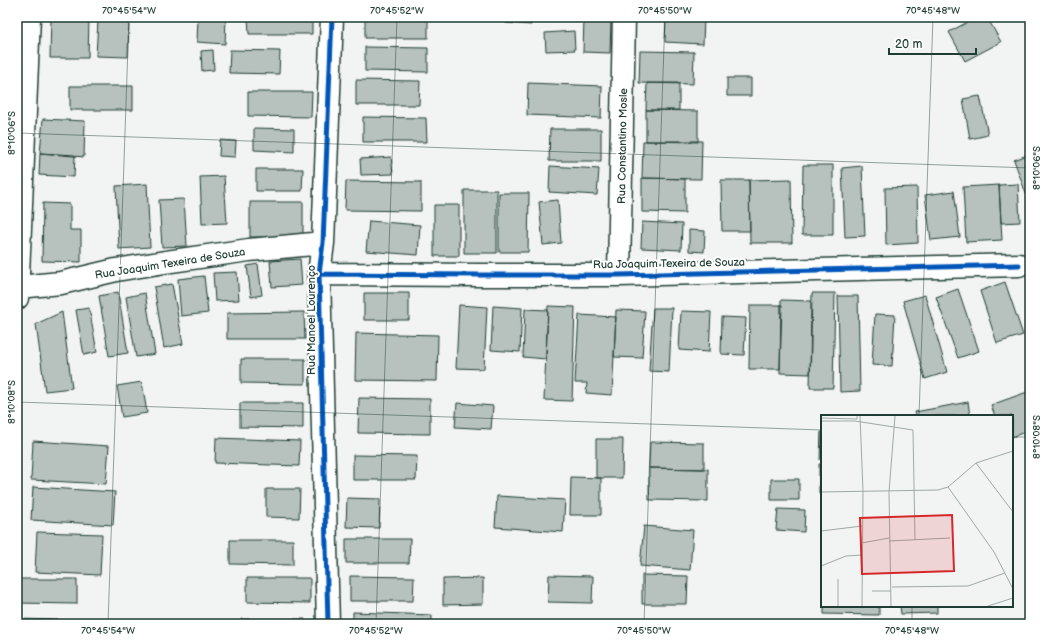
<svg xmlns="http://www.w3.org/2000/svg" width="1047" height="641" viewBox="0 0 1047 641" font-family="'Balsamiq Sans',sans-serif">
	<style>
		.building { fill: #b7c1bd; stroke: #1f3d34 }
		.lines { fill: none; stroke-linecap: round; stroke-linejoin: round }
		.minor-casing { stroke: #1f3d34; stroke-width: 25 }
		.minor { stroke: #fff; stroke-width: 22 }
		.cycleway-casing { stroke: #fff; stroke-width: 8 }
		.cycleway { stroke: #0057b8; stroke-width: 5 }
		.ticks { fill: none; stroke: #1f3d34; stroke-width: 1; stroke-opacity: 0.45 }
		.labels { text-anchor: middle; stroke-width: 4; stroke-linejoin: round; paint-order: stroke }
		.street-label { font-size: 11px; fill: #1f3d34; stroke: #fff }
		.inset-road { fill: none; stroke: #9eaaa7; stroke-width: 1 }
		.view { fill: #d62828; fill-opacity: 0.15; stroke: #d62828; stroke-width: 2 }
		.inset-edge { fill: none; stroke: #1f3d34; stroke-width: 2 }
		.neatline { fill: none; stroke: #1f3d34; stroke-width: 1.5 }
		.ticks-label { font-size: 10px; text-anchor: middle; fill: #1f3d34 }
	</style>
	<rect width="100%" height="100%" fill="#f2f3f3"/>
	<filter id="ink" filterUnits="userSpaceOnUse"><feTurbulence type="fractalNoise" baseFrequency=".025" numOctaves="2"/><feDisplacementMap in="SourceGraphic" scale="8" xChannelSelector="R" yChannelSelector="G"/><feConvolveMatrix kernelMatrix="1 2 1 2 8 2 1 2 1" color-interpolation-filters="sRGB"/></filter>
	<g filter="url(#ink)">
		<!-- building -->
		<path class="building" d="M51,17H89L88,58H50Z
			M198,17L226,18L225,44L197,42Z
			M248,17H312V34H249Z
			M365,17H428V38H365Z
			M507,17H531V25L506,23Z
			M584,17L611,18L610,53L583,52Z
			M666,17H704L703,44L665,42Z
			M977,17H987L1001,42L965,61L949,32Z
			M98,20L129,22L128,57L96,56Z
			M574,31L575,50L546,51L545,33Z
			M365,47L428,48V72L365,71Z
			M213,50L214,70L202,71L201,51Z
			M230,50L280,51L279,74L229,73Z
			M640,51L694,52L693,84L639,83Z
			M727,78H751V96H727Z
			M356,80L420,81L419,105H356Z
			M528,83L602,86L601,118L527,115Z
			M647,83H679V110H646Z
			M70,86H133V110H70Z
			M248,92H312L311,117L248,116Z
			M980,96L988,135L970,139L963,99Z
			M646,110L698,111V142L646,141Z
			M363,117L426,118L427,142H363Z
			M43,119L85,121L84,157L40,153Z
			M254,128L294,129V152L254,150Z
			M550,129H601V161H549Z
			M220,140L236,141L235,157L219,156Z
			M643,141H702L701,179L642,178Z
			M40,153L75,155L74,177L39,175Z
			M1030,154V205L1014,160Z
			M391,157L393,174L361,175L360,159Z
			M803,165H833V235H802Z
			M550,166L599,169L597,195L549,192Z
			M862,166L865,236L845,237L842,168Z
			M256,169H303L302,191H256Z
			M224,176L227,223L202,224L200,177Z
			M642,178L685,179V213L642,212Z
			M791,179L792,243H750L749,180Z
			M721,180H749L750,231H722Z
			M346,181L421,182V211L345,210Z
			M147,184L150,247L119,249L116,186Z
			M1018,184L1020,222L1001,223L999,185Z
			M999,185L1002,240L966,242L963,187Z
			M917,187L918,243L886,245L885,188Z
			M464,190H497V253H464Z
			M954,191L960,237L931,240L925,195Z
			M499,193H529L528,252H499Z
			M184,199L187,246L162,247L159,200Z
			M558,200L561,243L543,245L539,202Z
			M250,202H303V237H250Z
			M43,203L70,204V230H81V262L42,261Z
			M434,205H459V256H434Z
			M369,221L420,225L418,255L366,251Z
			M642,222L682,224L681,250L641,248Z
			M689,230L705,231L704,252L689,251Z
			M300,259L302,285L272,287L270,261Z
			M258,264L262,295L251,297L247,266Z
			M237,272L239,300L215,301L213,273Z
			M204,276L208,313L181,316L178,279Z
			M1005,282L1023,335L997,343L980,291Z
			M172,284L183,344L164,348L154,287Z
			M958,289L979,351L958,358L936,297Z
			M118,292L128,353L109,356L99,296Z
			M145,293L155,354L136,357L126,297Z
			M364,293H409V320H364Z
			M812,293H835L833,388H810Z
			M925,295L947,372L925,379L903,301Z
			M838,296H858L860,391L840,392Z
			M781,300L811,301L810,374L780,373Z
			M459,305L487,307L484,369L456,368Z
			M750,305H782L780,369H749Z
			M493,306L522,308L520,352L491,350Z
			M548,306L575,307L572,401L544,400Z
			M89,308L97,352L84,355L76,310Z
			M653,308H672L669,372L649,371Z
			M525,309L548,310L546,359L523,357Z
			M616,310L645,311L642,358L614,357Z
			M681,311L711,312L709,352L679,350Z
			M62,312L72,388L45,391L36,324Z
			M304,312L305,339H227V313Z
			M875,314L895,315L892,366L872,365Z
			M579,315L616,317L612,395L586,393L587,383H575Z
			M722,317L746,318L744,355L721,354Z
			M356,333L438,335L437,381L355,380Z
			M241,359H305V384L241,383Z
			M142,382L147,413L122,417L117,386Z
			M1030,391V430L1012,437V416H995L991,405Z
			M359,398L430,399V434L358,433Z
			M968,402L970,416H916L915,412Z
			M240,403H303V428L240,427Z
			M457,403L493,406L491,429L455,427Z
			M821,432H822V460H820Z
			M216,438L300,441L299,466L215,463Z
			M596,439H623L622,478H596Z
			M33,441L109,446L106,484L31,480Z
			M650,442L704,443V469L649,468Z
			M353,455L417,456L416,480H353Z
			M819,464H822V494H819Z
			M649,468L708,469V501L649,500Z
			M571,477L601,478V515H570Z
			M771,479H799V500H771Z
			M33,487L115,492L113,525L31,520Z
			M266,489H300L299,518L266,517Z
			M497,496L565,500L563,532L495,527Z
			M347,498L380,499L379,528L346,527Z
			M778,509L805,510L804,532L776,530Z
			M644,526L693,530L690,570L640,566Z
			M37,532L102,534L100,575L35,572Z
			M346,539H410L409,563H346Z
			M230,540H293V565L230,564Z
			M549,575L593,576L592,603L548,602Z
			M642,575L688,576L687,604H642Z
			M350,576L414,577L413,601H350Z
			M247,578H310V603L247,602Z
			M483,578V604L443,605V579Z
			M17,579H77V604L17,603Z
			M824,606H879V615L824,614Z
			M900,606H937V613L901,614Z
			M353,612L432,615V624H353Z
			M17,619L60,620V624H17Z
			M242,619H305V624H242Z"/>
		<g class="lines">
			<!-- minor casing -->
			<g class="minor-casing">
				<path id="minor" d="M319,274L481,275H619L1019,265
					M619,275L624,17
					M18,287L61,283L116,270L165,262L249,250L323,243
					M17,298L29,17
					M328,624L319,274L323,243L332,17"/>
			</g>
			<!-- minor -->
			<use href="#minor" class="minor"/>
			<!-- cycleway casing -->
			<g class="cycleway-casing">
				<path id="cycleway" d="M319,274L481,275H619L1019,265
					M328,624L319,274L323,243L332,17"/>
			</g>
			<!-- cycleway -->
			<use href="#cycleway" class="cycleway"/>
		</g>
	</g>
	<!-- ticks -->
	<path class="ticks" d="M17,133L1030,168M17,402L822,430M919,416L933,17M1012,437H1030M108,624L129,17M376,624L397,17M644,624L665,17M912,624V606"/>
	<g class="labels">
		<!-- street labels -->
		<g class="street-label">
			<text transform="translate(622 146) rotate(-89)" y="4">Rua Constantino Mosle</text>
			<text transform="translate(170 263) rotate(-9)" y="4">Rua Joaquim Texeira de Souza</text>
			<text transform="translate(669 263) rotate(-1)" y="4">Rua Joaquim Texeira de Souza</text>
			<text transform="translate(311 320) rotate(-90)" y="4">Rua Manoel Lourenço</text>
		</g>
	</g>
	<!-- overview -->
	<g transform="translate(821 415)">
		<rect width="192" height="192" fill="#f2f3f3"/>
		<path class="inset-road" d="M39,1L42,76L41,191M0,3L36,4V1M0,6H34L92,15L94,125M155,48L192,97M127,72L173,137L192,174M0,77L117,75L127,72L155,48L192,36M0,116L41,111M68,126L129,123M41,128L68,123M0,151L25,141L41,140M17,164V191M71,172L147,171L184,158M51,176H70M70,191L68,77L74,1M167,191L192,183"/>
		<path class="view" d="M131,100L133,156L41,159L39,103Z"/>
		<rect width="192" height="192" class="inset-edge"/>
	</g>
	<!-- margin -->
	<rect width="1047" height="641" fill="none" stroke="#fff" stroke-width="44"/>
	<!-- scale -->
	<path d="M889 48v6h87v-6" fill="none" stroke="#1f3d34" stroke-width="2"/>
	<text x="895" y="48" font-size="12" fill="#1f3d34" stroke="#ffffff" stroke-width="3" paint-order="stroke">20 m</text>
	<rect x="22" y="22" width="1003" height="597" class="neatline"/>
	<g class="ticks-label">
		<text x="129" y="14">70°45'54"W</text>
		<text x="397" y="14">70°45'52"W</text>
		<text x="665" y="14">70°45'50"W</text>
		<text x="933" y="14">70°45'48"W</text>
		<text transform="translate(11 133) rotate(-90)" y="4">8°10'06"S</text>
		<text transform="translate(1036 168) rotate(-90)" y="4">8°10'06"S</text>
		<text transform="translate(11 402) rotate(-90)" y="4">8°10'08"S</text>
		<text transform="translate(1036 437) rotate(-90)" y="4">8°10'08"S</text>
		<text x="108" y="634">70°45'54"W</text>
		<text x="376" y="634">70°45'52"W</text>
		<text x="644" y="634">70°45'50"W</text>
		<text x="912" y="634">70°45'48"W</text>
	</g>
</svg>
